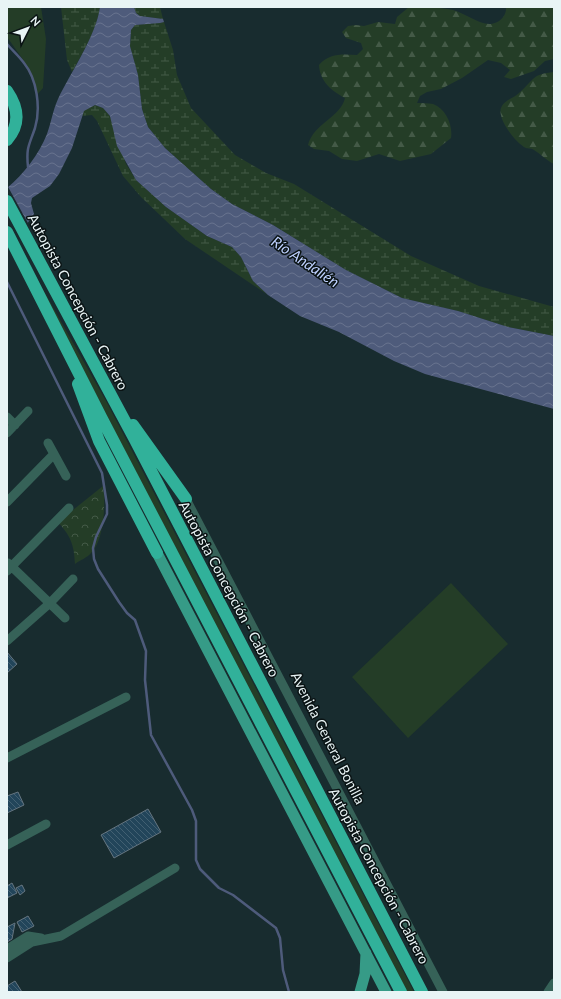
<svg xmlns="http://www.w3.org/2000/svg" width="561" height="999" viewBox="0 0 561 999" font-family="Lato,sans-serif">
	<style>
		.green { fill: #243d27 }
		.forest { fill: url(#forest-firs) }
		.wetland { fill: url(#wetland-marsh) }
		.park { fill: url(#park-crowns) }
		.water { fill: url(#water-waves) }
		.pier { fill: #182c2f }
		.lines { fill: none; stroke-linecap: round; stroke-linejoin: round }
		.stream { stroke: #4e5b7b; stroke-width: 2.5 }
		.building { fill: url(#building-back-hatch); stroke: #657580 }
		.minor { stroke: #366258; stroke-width: 9 }
		.major { stroke: #369b87; stroke-width: 11 }
		.highway { stroke: #31b19a; stroke-width: 12 }
		.labels { text-anchor: middle; stroke-width: 3; stroke-linejoin: round; paint-order: stroke }
		.street-label { font-size: 14px; fill: #e8f4f5; stroke: #0a1314 }
		.water-label { font-size: 15px; font-style: italic; fill: #bdcffd; stroke: #0a1314 }
	</style>
	<defs>
		<pattern id="forest-firs" width="22" height="20" patternUnits="userSpaceOnUse"><rect width="22" height="20" fill="#243d27"/><path d="M5 1l3.5 6h-7zM16 11l3.5 6h-7z" fill="#445a47"/></pattern>
		<pattern id="wetland-marsh" width="20" height="14" patternUnits="userSpaceOnUse"><rect width="20" height="14" fill="#243d27"/><path d="M1 5h8M5 5V1M11 12h8M15 12V8" fill="none" stroke="#445a47"/></pattern>
		<pattern id="park-crowns" width="20" height="18" patternUnits="userSpaceOnUse"><rect width="20" height="18" fill="#243d27"/><path d="M2 6a3 3 0 1 1 6 0M12 15a3 3 0 1 1 6 0" fill="none" stroke="#445a47"/></pattern>
		<pattern id="water-waves" width="16" height="10" patternUnits="userSpaceOnUse"><rect width="16" height="10" fill="#4e5b7b"/><path d="M0 5q4-4 8 0t8 0" fill="none" stroke="#68738e"/></pattern>
		<pattern id="building-back-hatch" width="6" height="6" patternUnits="userSpaceOnUse"><rect width="6" height="6" fill="#22455a"/><path d="M-1 5l2 2M0 0l6 6M5-1l2 2" fill="none" stroke="#426072"/></pattern>
	</defs>
	<rect width="100%" height="100%" fill="#182c2f"/>
	<!-- green -->
	<path class="green" d="M7,7H41L46,39L43,88L36,96L33,82L24,61L7,37Z
		M37,279L106,401L414,992H407L100,403Z
		M451,583L508,644L408,738L352,677Z"/>
	<!-- forest -->
	<path class="forest" d="M409,7C424,7 438,7 453,10C465,13 479,25 491,24C500,23 507,15 506,7H554V59L545,61L534,71L511,79L504,77L510,70L501,63L488,60L462,78L441,89L427,92L420,96L417,103C422,103 428,103 433,104C446,109 453,125 451,138L431,154L400,161L379,154L357,161L342,159L329,151L314,149L308,145C314,123 341,117 345,98C332,91 320,82 319,65C329,53 343,54 357,55L363,49L361,43L346,38L342,32L348,26L356,25L364,26L378,22L395,24L397,17Z
		M554,72V164C547,161 541,154 534,150C532,148 528,149 526,148C516,143 497,119 501,108C505,99 513,99 519,93C535,79 532,74 554,72Z"/>
	<!-- wetland -->
	<path class="wetland" d="M61,7H100C97,30 83,52 72,72L67,60Z
		M134,7H160L163,19L140,16L136,13Z
		M164,22L173,50L177,75L191,108L235,155L266,173L294,184L411,256L479,286L554,307V336L508,327L458,311L402,298L346,270L273,225L232,204L211,189L165,148L148,127L142,109L138,75L130,46L131,30L135,25Z
		M95,105L103,108L110,116L126,164L136,180L166,207L207,236L232,247L241,257L253,281L268,295L185,239L141,197L123,176L97,121L92,115L81,116L84,110Z"/>
	<!-- park -->
	<path class="park" d="M103,486C106,502 104,541 91,553C87,558 80,560 75,564C74,544 71,537 58,522Z"/>
	<!-- water -->
	<path class="water" d="M100,7H134L136,13L140,16L163,19L164,22L160,23L135,25L131,30L130,46L138,75L142,109L148,127L165,148L211,189L232,204L273,225L346,270L402,298L458,311L508,327L554,336V409L425,374L394,361L339,332L300,316L268,295L253,281L241,257L232,247L207,236L166,207L136,180L117,146L110,116L103,108L95,105L84,111L72,148L59,174L50,186L32,198L31,203L34,214L27,224L7,188C24,174 39,154 47,134C51,123 53,110 58,99C71,72 96,36 100,7Z"/>
	<!-- pier -->
	<path class="pier" d="M7,185L29,225L7,238Z"/>
	<g class="lines">
		<!-- stream -->
		<path class="stream" d="M7,44C12,50 19,56 24,63C37,79 41,108 35,128C29,146 26,147 28,167
			M7,282L102,473L107,505V514L96,537L93,548L94,559L98,569L119,602L127,613L135,620L146,651L145,680L151,735L192,810L196,821V860L200,869L219,888L233,895L276,928L280,938L283,970L289,992"/>
	</g>
	<!-- building -->
	<path class="building" d="M7,652L17,664L7,673Z
		M18,792L24,805L7,813V796Z
		M148,809L161,832L114,858L101,835Z
		M12,883L17,893L7,898V886Z
		M22,885L25,891L20,895L16,888Z
		M28,916L34,926L22,932L17,922Z
		M15,923L12,939L7,942V927Z
		M15,981L22,992H7V986Z"/>
	<g class="lines">
		<!-- minor -->
		<path class="minor" d="M7,417L15,425
			M7,433L28,411
			M48,443L66,476
			M186,499L443,992
			M7,502L54,454
			M8,563L65,618
			M7,571L69,508
			M7,641L50,603L73,579
			M7,758L126,697
			M7,845L46,824
			M7,949L28,936L41,938
			M7,958L32,942L61,936L175,868
			M548,992L554,983"/>
		<!-- major -->
		<path class="major" d="M157,553L386,992
			M360,992L365,974L366,953"/>
		<!-- highway -->
		<path class="highway" d="M7,91C18,107 21,124 7,140
			M7,201L134,438L422,992
			M7,232L101,417L401,992
			M78,384L99,441L157,553
			M133,425L186,499"/>
	</g>
	<g class="labels">
		<!-- street labels -->
		<g class="street-label">
			<text transform="translate(78 302) rotate(62)" y="5">Autopista Concepción - Cabrero</text>
			<text transform="translate(229 589) rotate(62)" y="5">Autopista Concepción - Cabrero</text>
			<text transform="translate(328 738) rotate(63)" y="5">Avenida General Bonilla</text>
			<text transform="translate(379 876) rotate(62)" y="5">Autopista Concepción - Cabrero</text>
		</g>
		<!-- water labels -->
		<g class="water-label">
			<text transform="translate(305 262) rotate(34)" y="5">Río Andalién</text>
		</g>
	</g>
	<!-- border -->
	<rect width="561" height="999" fill="none" stroke="#e8f4f5" stroke-width="16"/>
	<!-- north arrow -->
	<g transform="translate(28 28) rotate(48)" stroke="#0a1314" stroke-width="3" paint-order="stroke">
	<path d="M0-3L7 15L0 10L-7 15Z" fill="#e8f4f5"/>
	<text y="-6" font-size="11" font-weight="bold" text-anchor="middle" fill="#e8f4f5">N</text>
	</g>
</svg>
